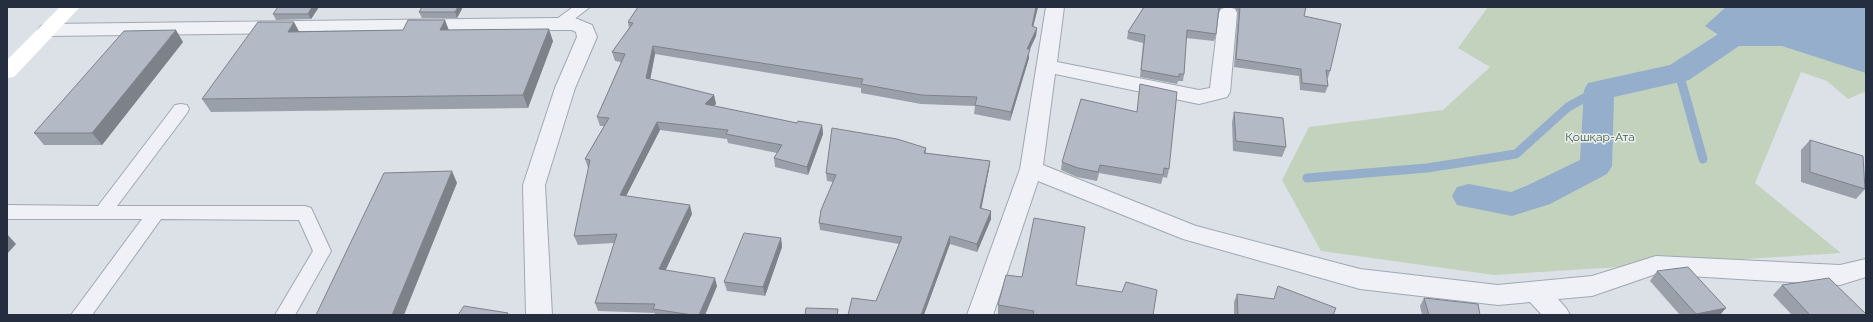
<svg xmlns="http://www.w3.org/2000/svg" width="1873" height="322" viewBox="0 0 1873 322" font-family="Raleway,sans-serif">
	<style>
		.green { fill: #c2d2bd }
		.water { fill: #94aecb }
		.lines { fill: none; stroke-linecap: round; stroke-linejoin: round }
		.stream { stroke: #94aecb; stroke-width: 9 }
		.canal { fill: #94aecb; fill-rule: evenodd }
		.lane-casing { stroke: #a1a8b2; stroke-width: 2 }
		.street-casing { stroke: #a1a8b2; stroke-width: 2 }
		.lane { fill: #eff1f6; fill-rule: evenodd }
		.street { fill: #eff1f6; fill-rule: evenodd }
		.secondary { fill: #fff; fill-rule: evenodd }
		.wall { fill: #9aa0a9 }
		.shaded-wall { fill: #7d828a }
		.building { fill: #b3bac5; stroke: #7d828a }
		.labels { text-anchor: middle; stroke-width: 3; stroke-linejoin: round; paint-order: stroke }
		.park-label { font-size: 12px; fill: #395c31; stroke: #ecf0f5 }
	</style>
	<rect width="100%" height="100%" fill="#dce1e8"/>
	<!-- green -->
	<path class="green" d="M1488,7H1866V91L1848,99L1827,81L1801,72L1755,183L1841,253L1494,275L1321,251L1282,180L1309,127L1443,110L1490,67L1458,48Z"/>
	<!-- water -->
	<path class="water" d="M1726,7H1866V64L1784,37H1733L1728,41L1705,26Z"/>
	<g class="lines">
		<!-- stream -->
		<path class="stream" d="M1679,73L1703,159
			M1307,178L1427,168L1516,154L1568,107L1599,90"/>
		<!-- canal -->
		<path class="canal" d="M1733,28H1784L1866,54V73L1782,46H1739L1689,80L1614,97L1612,166L1607,174L1550,204L1512,216L1457,205L1452,196L1457,187L1469,184L1511,192L1526,186L1580,160L1584,90L1588,83L1670,65L1723,31Z"/>
		<!-- lane casing -->
		<g class="lane-casing">
			<path id="lane" d="M573,7H590L564,27L559,29L554,27L552,24L554,21Z
				M181,104L187,105L189,109L187,113L117,206H305L311,208L331,251L295,315H275L313,251L299,220L161,219L92,315H71L142,219H7V205L98,206L175,105Z"/>
		</g>
		<!-- street casing -->
		<g class="street-casing">
			<path id="street" d="M1046,7H1064L1057,62L1199,90L1210,88L1219,13L1221,9L1228,7L1235,9L1237,13L1230,92L1227,97L1199,104L1055,74L1043,165L1196,226L1360,269L1498,285L1592,276L1656,256L1840,265L1866,259V277L1840,285L1656,274L1592,296L1558,299L1566,308L1570,315H1542L1530,302L1498,305L1360,289L1183,239L1038,181L993,315H967L1020,169Z
				M559,18H575L592,25L597,37L575,88L545,185L552,315H526L523,185L555,88L577,37L576,32L572,30H559L48,36L41,34L38,30L41,26L48,24Z"/>
		</g>
		<!-- lane -->
		<use href="#lane" class="lane"/>
		<!-- street -->
		<use href="#street" class="street"/>
		<!-- secondary -->
		<path class="secondary" d="M60,7H80L14,77L7,78V60Z"/>
	</g>
	<!-- wall -->
	<path class="wall" d="M319,7L311,19L276,20L273,14Z
		M463,7L457,18H422L419,12Z
		M638,7H1038L1033,27L1037,28L1036,36L1029,51V58L1010,121L974,114L975,106L921,104L861,93V88L655,54L650,79L714,95L716,104L713,106L797,123L822,125L823,134L808,175L775,167L774,158L777,153L728,143L727,139L660,130L626,196L692,214L665,270L717,286L705,315H655V313L598,311L595,303L614,243L578,245L574,236L589,168H588L585,159L604,126H600L597,117L621,62L615,61L612,52L629,28L628,22Z
		M1144,7H1223L1221,8L1219,11L1216,34L1214,41L1186,38L1184,74L1183,81H1178L1177,84L1140,77L1143,43L1127,39L1128,32Z
		M1233,7H1306L1304,16L1330,71L1328,78H1327L1328,86L1325,93L1300,90L1299,76L1234,67L1238,12L1235,8Z
		M449,30L553,41L528,108L211,112L202,99L300,31Z
		M183,42L102,145H44L34,133Z
		M1140,84L1169,169L1167,178L1163,177L1161,184L1099,173L1097,181L1077,177L1061,170L1062,162L1137,111Z
		M1234,112L1286,147L1282,157L1233,151L1232,122Z
		M1810,140L1865,189L1856,199L1801,182V150Z
		M926,148V153L990,161L989,169L981,208L991,219L977,252L950,244L876,301L899,244L820,230L819,223L833,182L827,181L826,173Z
		M781,238L782,247L765,296L727,291L724,282Z
		M1657,271L1720,315H1680L1650,281Z
		M1076,285L1153,315H1001L998,314V305Z
		M1782,285L1866,315H1792L1773,295Z
		M1237,294L1333,315H1234V302Z
		M1424,298L1480,315H1422L1420,306Z"/>
	<!-- shaded-wall -->
	<path class="shaded-wall" d="M312,7H319L311,19L308,14Z
		M458,7H463L457,18L455,12Z
		M1036,7H1038L1031,35L1032,26Z
		M445,20L450,33L440,30Z
		M294,22L301,35L288,32Z
		M1037,28L1036,36L1029,51V58L1010,121L1011,112L1027,49Z
		M549,29L553,41L528,108L523,95Z
		M176,30L183,42L102,145L92,133Z
		M653,46L655,54L649,86L646,78Z
		M714,95L716,104L707,113L705,104Z
		M657,122L660,130L622,204L620,195Z
		M822,125L823,134L808,175L807,167Z
		M990,161L989,169L980,216V208Z
		M452,171L457,183L404,315H392Z
		M690,205L692,214L662,278L659,269Z
		M991,211V219L977,252V244Z
		M7,234L16,244L7,254Z
		M950,236V244L924,315H921Z
		M781,238L782,247L765,296L763,287Z
		M715,278L717,286L705,315H699Z
		M1726,308L1720,315H1695L1696,314Z"/>
	<!-- building -->
	<path class="building" d="M278,7H312L308,14H273Z
		M422,7H458L455,12H419Z
		M638,7H1036L1032,26L1037,28L1027,49H1030L1011,112L975,105L977,97L921,95L861,84L863,79L653,46L646,78L714,95L705,104L797,123L798,121L822,125L807,167L774,158L782,145L726,134L728,130L657,122L620,195L690,205L659,269L715,278L699,315H692L653,309L655,304L595,303L617,234L574,236L590,160L585,159L609,118L597,117L625,54L612,52L633,23L628,22Z
		M1144,7H1219L1216,34L1187,30L1184,74H1179V77L1141,70L1145,35L1128,32Z
		M1240,7H1306L1304,16L1341,24L1330,71L1326,70L1328,86L1302,83L1301,69L1236,59Z
		M408,20H445L440,30L549,29L523,95L202,99L258,22H294L288,32L403,30Z
		M176,30L92,133H34L124,31Z
		M1140,84L1177,92L1169,169L1164,168L1163,175L1100,165L1098,172L1078,168L1062,162L1081,99L1137,112Z
		M1234,112L1283,118L1286,147L1236,141Z
		M832,128L897,139L926,148L924,153L990,161L980,208L991,211L977,244L950,236L921,315H848L852,298L876,301L902,237L819,223L821,210L836,175L826,173Z
		M1810,140L1863,156L1865,189L1810,172Z
		M452,171L392,315H316L384,173Z
		M1034,218L1085,227L1076,285L1122,292L1126,282L1157,290L1153,315H1033L1034,311L998,305L1006,275L1022,277Z
		M744,233L781,238L763,287L724,282Z
		M1688,267L1726,308L1696,314L1657,271Z
		M1829,278L1866,314V315H1810L1782,285Z
		M1278,286L1336,308L1333,315H1238L1237,294L1274,299Z
		M1424,298L1478,304L1480,315H1429Z
		M464,306L508,313L507,315H458Z
		M806,308L838,309L837,315H805Z"/>
	<g class="labels">
		<!-- park labels -->
		<g class="park-label">
			<text x="1600" y="141">Қошқар-Ата</text>
		</g>
	</g>
	<!-- border -->
	<rect width="1873" height="322" fill="none" stroke="#252e3f" stroke-width="16"/>
</svg>
